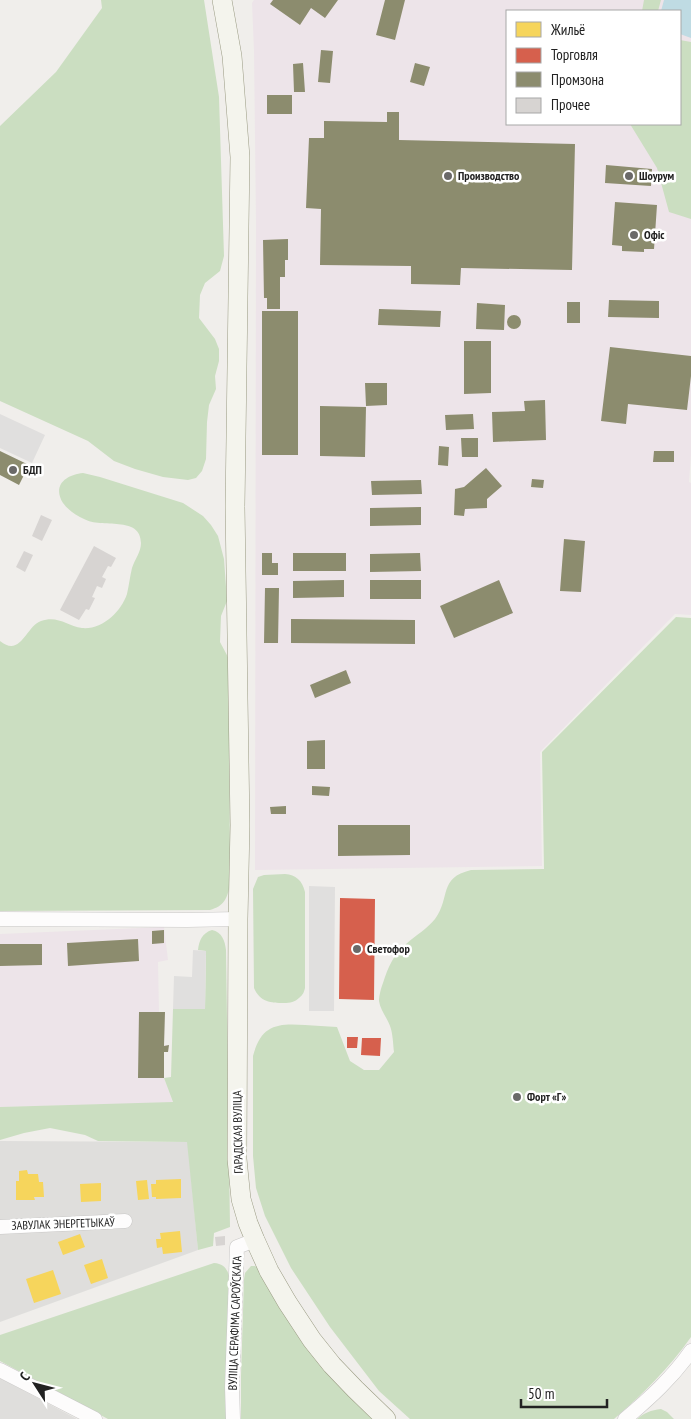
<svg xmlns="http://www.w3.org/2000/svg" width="691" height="1419" viewBox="0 0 691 1419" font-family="'PT Sans Narrow',sans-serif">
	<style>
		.residential { fill: #dfdedc }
		.industrial { fill: #ede4e9; fill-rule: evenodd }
		.forest { fill: #cbdec1 }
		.parking { fill: #e0dfde }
		.water { fill: #bfdbe3 }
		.homes { fill: #f6d55c }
		.shops { fill: #d6604d }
		.industry { fill: #8c8c6e }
		.building { fill: #d7d4d2 }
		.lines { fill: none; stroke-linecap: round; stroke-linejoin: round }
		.minor-casing { stroke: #c9c8c7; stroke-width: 15 }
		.secondary-casing { stroke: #999a82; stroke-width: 20 }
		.minor { stroke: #fdfcfc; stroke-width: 14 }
		.secondary { stroke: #f4f4ed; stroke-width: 19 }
		.poi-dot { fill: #6a6968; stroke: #fff; stroke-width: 2 }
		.labels { text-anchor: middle; stroke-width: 5; stroke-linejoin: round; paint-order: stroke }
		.poi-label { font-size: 12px; font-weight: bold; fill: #222; stroke: #fff; text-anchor: start }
		.street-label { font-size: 12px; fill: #222; stroke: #fff }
	</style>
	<rect width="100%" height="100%" fill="#f0eeeb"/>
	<!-- residential -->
	<path class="residential" d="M0,1141L188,1142L198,1250L0,1322Z
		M0,1378L77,1419H0Z"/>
	<!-- industrial -->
	<path class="industrial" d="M254,0H691V455L689,482L691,483V615L675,614L540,752L542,866L255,870L256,223L254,51L252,3ZM507,11H680V124H507Z
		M164,927L168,960L158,962L159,1012H165L164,1045H169L168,1052H164V1078L173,1103L0,1107V934Z"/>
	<!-- forest -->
	<path class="forest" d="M101,0H204L219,97L224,256L220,271L205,283L200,295L199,318L215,339L219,349V361L215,376L216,389L209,405L207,422L206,459L202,471L196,478L188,480L163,477L135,469L114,461L88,441L0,401V126L56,72L102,8Z
		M644,0H661L658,11H642Z
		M680,40L691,42V219L669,212L657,168L630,124H680Z
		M83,473L100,477L183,503L203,516L211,525L218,536L224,559L227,601L221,616L220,642L229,659L230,885C227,899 224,906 210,910L0,911V641C21,658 26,626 41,621C58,615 67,626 82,628C102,630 121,612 127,594C129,585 130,576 132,568C135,559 141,552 141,543C141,515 101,529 84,519C77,516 68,510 63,503C52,485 66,475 83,473Z
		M676,617L691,618V1337C669,1368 643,1394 614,1419H410L379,1391L330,1327L291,1268L265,1216L256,1188L253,1156V1056C261,1025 277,1023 305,1025C315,1026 326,1026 337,1027L350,1061L364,1070H379L394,1052C393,1044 393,1034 390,1026C387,1018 380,1009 379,1001C379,996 381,988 383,983C388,967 394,954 406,944C416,935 427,929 435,919C451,897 438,878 471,870L544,869L542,752Z
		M285,874C296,875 302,880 305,892V988C304,992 303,995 299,998C295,1002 290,1003 284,1003C271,1003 260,1002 254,988L253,889L258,877L264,875Z
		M212,930C222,932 225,941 226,950L230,1227L214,1233L213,1246L198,1250L187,1142L98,1141L85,1135L50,1128L24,1133L0,1140V1107L173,1102L164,1078L171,1077L173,1009H205L206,951L198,950C199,941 202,933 212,930Z
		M214,1263C225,1264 228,1270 230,1280L226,1373V1419H108L0,1361V1335Z
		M251,1266H255L260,1269L377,1419H241V1376L244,1279L245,1273Z
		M661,1409L667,1412L674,1419H637C644,1413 651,1410 661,1409Z"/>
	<!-- parking -->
	<path class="parking" d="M0,414L45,435L32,463L0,448Z
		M309,886L335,887L334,1011H309Z
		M193,950L206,951L205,1009H173L174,976L192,977Z"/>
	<!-- water -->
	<path class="water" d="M664,0H691V38L680,34V11H661Z"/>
	<!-- homes -->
	<path class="homes" d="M27,1170L28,1174H38L39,1182H43L44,1197H34L35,1200H16V1181H19V1171Z
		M181,1179V1198L156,1199V1197H152L151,1184H156V1180Z
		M147,1180L149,1199L138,1200L136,1181Z
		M101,1183V1201L81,1202L80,1184Z
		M180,1231L182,1252L163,1254L162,1247L157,1248L156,1239H161L160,1233Z
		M80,1234L85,1247L63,1255L58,1242Z
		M102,1259L108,1278L91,1284L84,1265Z
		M53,1270L61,1294L34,1303L26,1279Z"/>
	<!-- shops -->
	<path class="shops" d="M340,898L375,899L374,1000L339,999Z
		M347,1037H358L357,1048H347Z
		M362,1038H381L380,1056L361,1055Z"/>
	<!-- industry -->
	<path class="industry" d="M273,0H338L325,18L311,8L300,25L270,4Z
		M385,0H405L395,40L376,35Z
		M321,50L333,51L330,83L318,82Z
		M303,63L305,92H294L293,64Z
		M415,63L430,67L424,86L410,82Z
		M267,95H292V114H267Z
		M387,112H399V140L575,144L572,270L461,268L460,285L411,284V266L320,265L321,209L306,208L309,138H324V121L387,122Z
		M606,165L652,169L651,186L605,183Z
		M615,202L657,205L654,249H644V252L622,251V246L612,245Z
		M288,239V260H285V277H280V309H267V298H264L263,240Z
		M609,300L659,301V318L608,317Z
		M567,302H580V323H567Z
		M477,303L505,305L504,330L476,329Z
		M379,309L441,311L440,327L378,325Z
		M262,311H298V455H262Z
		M507 322a7 7 0 1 1 14 0a7 7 0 1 1-14 0Z
		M464,341H491V393L464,394Z
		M610,347L691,356V376L687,410L628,404L626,424L601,421Z
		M365,383H387V405L366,406Z
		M545,400L546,440L493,442L492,412L525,411L524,401Z
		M320,406L366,407L365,457L320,456Z
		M473,414L474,429L446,430L445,415Z
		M461,438H478V457H462Z
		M439,446L449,447L448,466L438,465Z
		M0,451L29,465L19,485L0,475Z
		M654,451H674V462H653Z
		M486,468L502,486L487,499V508L465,509L464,516L454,515L455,489L464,487Z
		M532,479L544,480L543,488L531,487Z
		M421,480L422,494L372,495L371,481Z
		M421,507V525L370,526V508Z
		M564,539L585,541L581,592L560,591Z
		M262,553H272V563H278V575H262Z
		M293,553H346V571H293Z
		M420,553L421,571L370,572V554Z
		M344,580V597L293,598V581Z
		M370,580H421V599H370Z
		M499,580L513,613L454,638L440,606Z
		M265,588H279L278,643H264Z
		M291,619L415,620V644L291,643Z
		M346,670L351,683L315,698L310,685Z
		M325,740V769H307V741Z
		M312,786L330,787L329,796L312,795Z
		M286,806V814H271L270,807Z
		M338,825H410V855L338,856Z
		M164,930V943L152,944V931Z
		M138,939L139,961L68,966L67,943Z
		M0,944H42V965L0,966Z
		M139,1012H165L164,1046L169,1045L168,1052H164V1078H138Z"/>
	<!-- building -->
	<path class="building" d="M41,515L52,520L42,541L32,536Z
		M94,546L116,558L111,567L108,566L102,577L106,579L102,588L97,586L92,597L95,598L89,610L86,609L79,620L60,610Z
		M24,551L33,555L25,572L16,567Z
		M225,1236V1245L216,1246L215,1237Z"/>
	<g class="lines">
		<!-- minor casing -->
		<g class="minor-casing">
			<path id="minor" d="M0,919L187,920L238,919
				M0,1227L125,1221
				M0,1370L95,1419
				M233,1419L232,1387L237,1247L255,1240
				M625,1419C650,1398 673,1377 691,1351"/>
		</g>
		<!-- secondary casing -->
		<g class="secondary-casing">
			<path id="secondary" d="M222,0L232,56L240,157L235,507L240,825L238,919L237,1159L241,1199L248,1223L255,1240L269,1271L287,1302L312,1340L332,1365L355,1389L386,1419"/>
		</g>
		<!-- minor -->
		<use href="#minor" class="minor"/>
		<!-- secondary -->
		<use href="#secondary" class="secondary"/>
	</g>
	<!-- markers -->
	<g class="poi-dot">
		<circle cx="448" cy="176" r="5"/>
		<circle cx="629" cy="176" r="5"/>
		<circle cx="634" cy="235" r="5"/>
		<circle cx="13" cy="470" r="5"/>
		<circle cx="357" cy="949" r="5"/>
		<circle cx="517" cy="1097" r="5"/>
	</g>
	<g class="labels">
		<!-- poi labels -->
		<g class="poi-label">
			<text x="458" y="180">Производство</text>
			<text x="639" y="180">Шоурум</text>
			<text x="644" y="239">Офіс</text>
			<text x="23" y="474">БДП</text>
			<text x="367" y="953">Светофор</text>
			<text x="527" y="1101">Форт «Г»</text>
		</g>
		<!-- street labels -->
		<g class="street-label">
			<text transform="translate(238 1132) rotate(-91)" y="4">ГАРАДСКАЯ ВУЛІЦА</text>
			<text transform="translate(63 1224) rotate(-2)" y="4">ЗАВУЛАК ЭНЕРГЕТЫКАЎ</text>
			<text transform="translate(235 1323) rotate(-88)" y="4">ВУЛІЦА СЕРАФІМА САРОЎСКАГА</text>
		</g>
	</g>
	<!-- legend -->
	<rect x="506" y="10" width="175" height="115" fill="#ffffff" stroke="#a7a7a7"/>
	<rect x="516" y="22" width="25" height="15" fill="#f6d55c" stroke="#a7a7a7"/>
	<text x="551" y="35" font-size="15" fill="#222222">Жильё</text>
	<rect x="516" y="48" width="25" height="15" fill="#d6604d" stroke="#a7a7a7"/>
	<text x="551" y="60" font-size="15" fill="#222222">Торговля</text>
	<rect x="516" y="72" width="25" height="15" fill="#8c8c6e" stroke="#a7a7a7"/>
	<text x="551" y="85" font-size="15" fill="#222222">Промзона</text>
	<rect x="516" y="98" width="25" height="15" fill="#d7d4d2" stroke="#a7a7a7"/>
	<text x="551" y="110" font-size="15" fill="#222222">Прочее</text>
	<!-- north arrow -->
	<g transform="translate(35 1384) rotate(306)" stroke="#ffffff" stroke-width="4" paint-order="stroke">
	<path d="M0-4L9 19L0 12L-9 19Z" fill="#222222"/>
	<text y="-8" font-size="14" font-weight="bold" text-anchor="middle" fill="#222222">С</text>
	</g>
	<!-- scale -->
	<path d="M521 1399v8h86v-8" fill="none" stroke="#222222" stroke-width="2.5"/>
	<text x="528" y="1399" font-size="15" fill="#222222" stroke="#ffffff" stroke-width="4" paint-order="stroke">50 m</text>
</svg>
